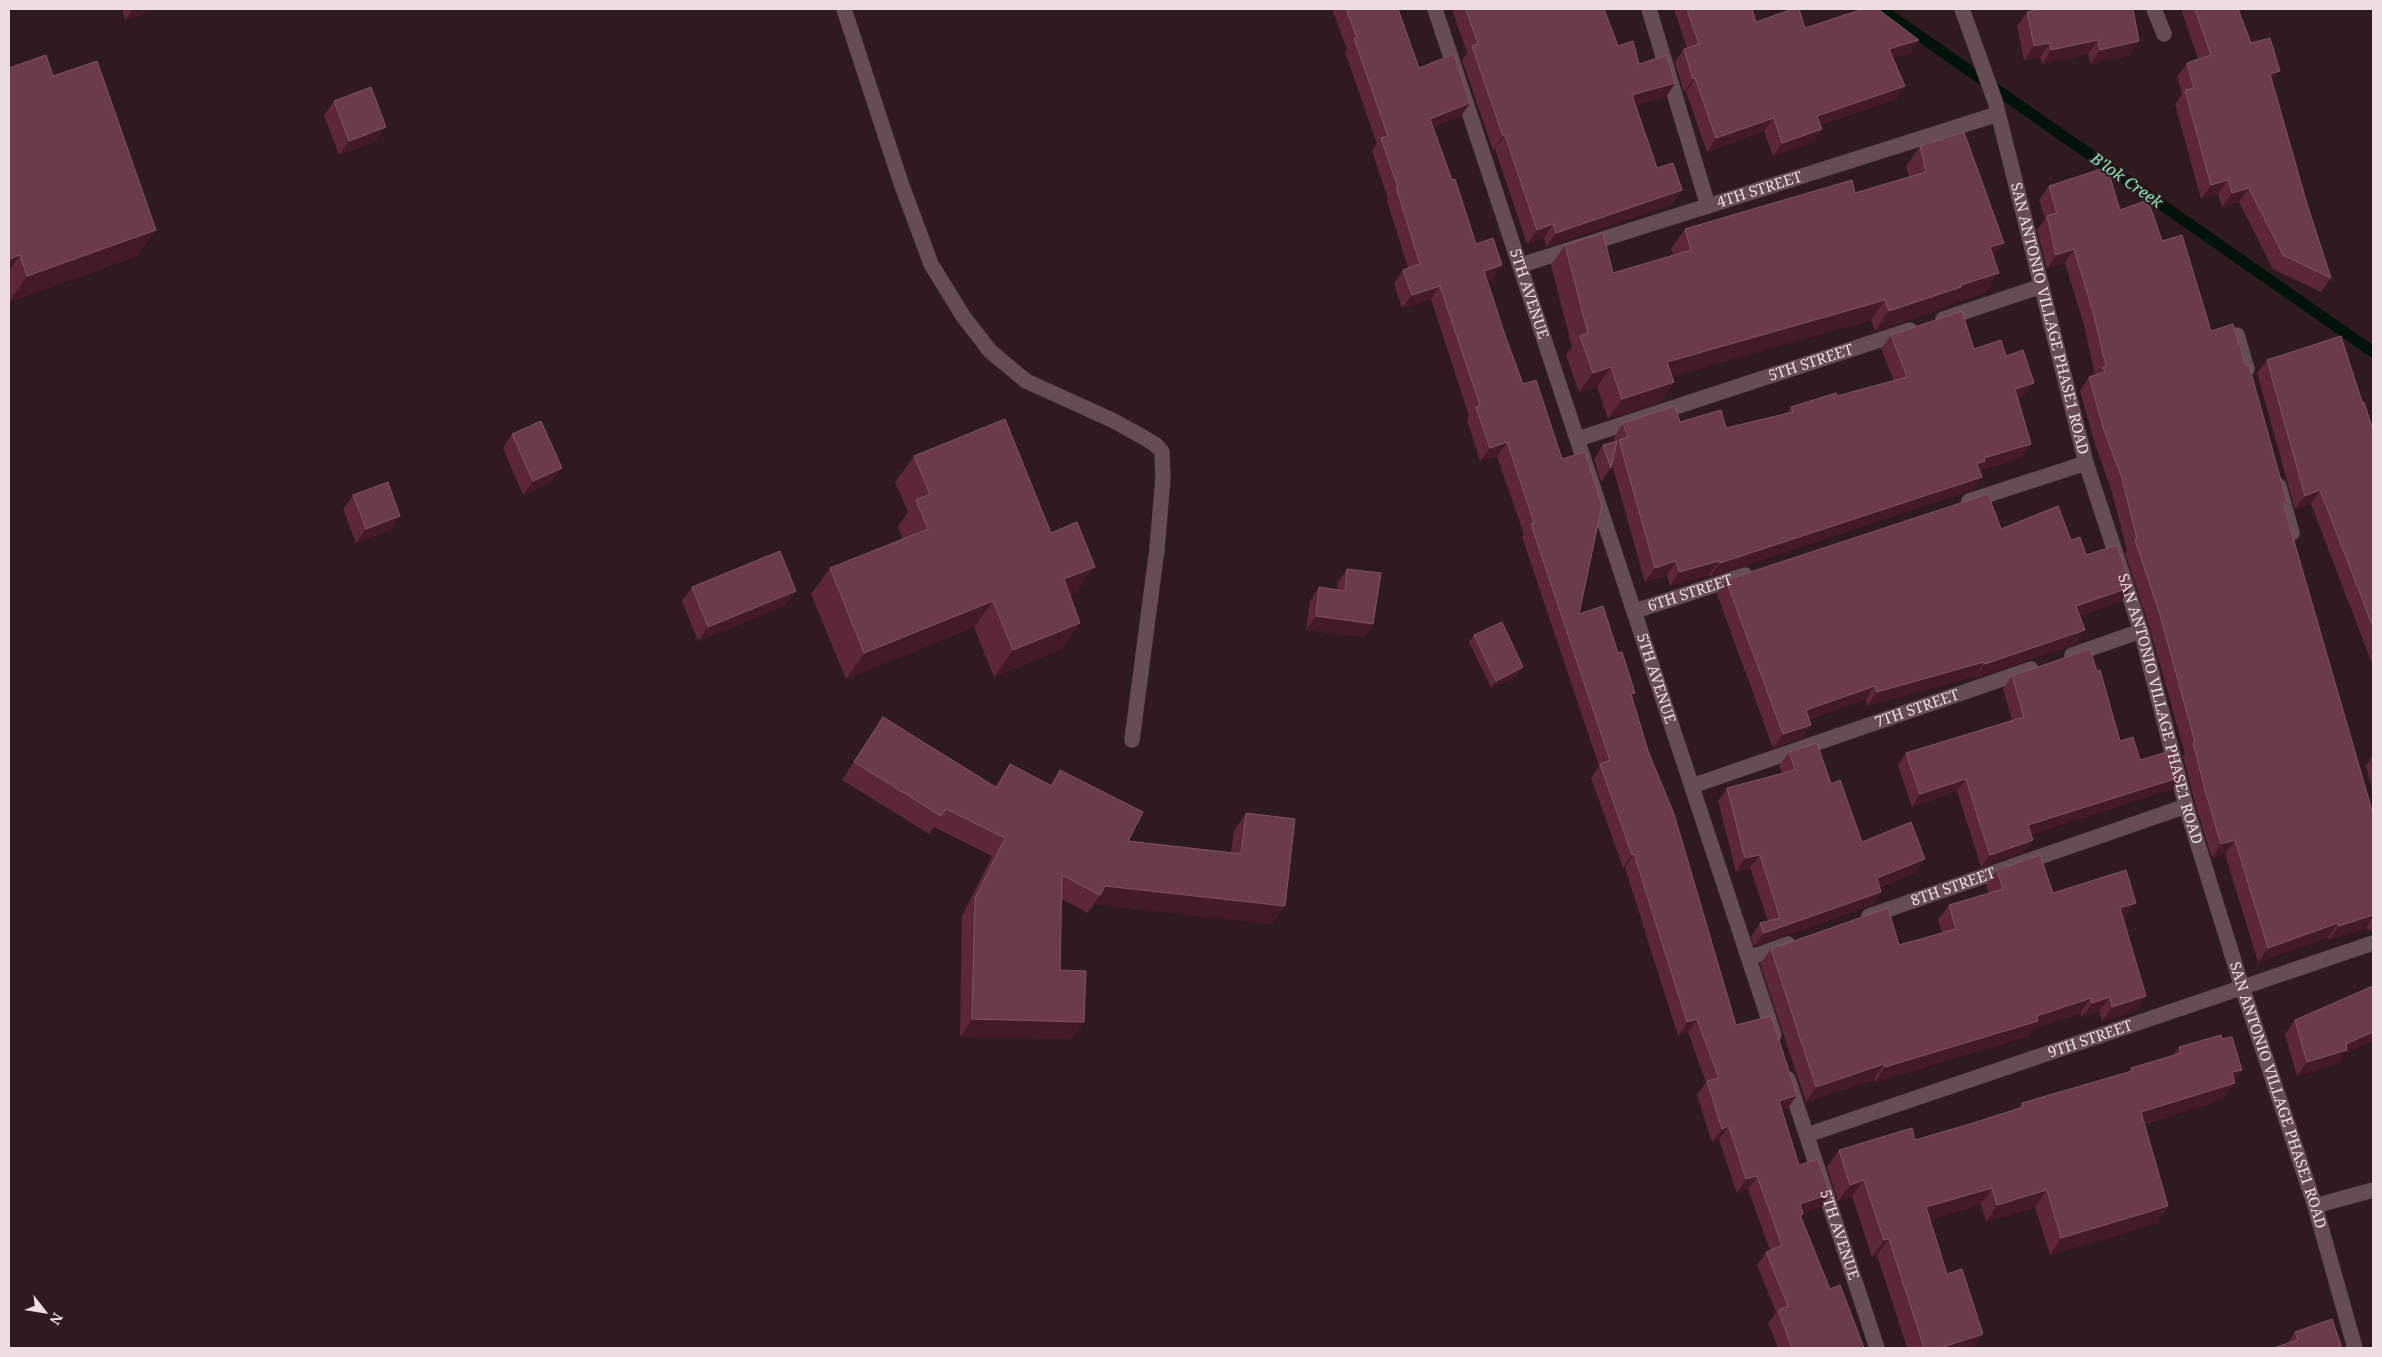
<svg xmlns="http://www.w3.org/2000/svg" width="2382" height="1357" viewBox="0 0 2382 1357" font-family="'Noto Serif',serif">
	<style>
		.lines { fill: none; stroke-linecap: round; stroke-linejoin: round }
		.stream { stroke: #001209; stroke-width: 11 }
		.minor-casing { stroke: #453538; stroke-width: 16 }
		.minor { stroke: #664d52; stroke-width: 15 }
		.wall { fill: #5c2838 }
		.shaded-wall { fill: #431a26 }
		.building { fill: #6c3b4a; stroke: #805461 }
		.labels { text-anchor: middle; stroke-width: 4; stroke-linejoin: round; paint-order: stroke }
		.street-label { font-size: 15px; fill: #eddde0; stroke: #2f1a1f }
		.water-label { font-size: 16px; font-style: italic; fill: #81e5b8; stroke: #2f1a1f }
	</style>
	<rect width="100%" height="100%" fill="#2f1a1f"/>
	<g class="lines">
		<!-- stream -->
		<path class="stream" d="M1881,9L2373,352"/>
		<!-- minor casing -->
		<g class="minor-casing">
			<g id="minor">
				<path d="M844,9L901,183L931,264L963,316L990,351L1026,381L1112,420L1143,437L1156,445L1162,452L1163,478L1157,549L1132,740"/>
				<path id="s1" d="M1435,9L1774,1035"/>
				<path d="M1649,9L1708,206"/>
				<path id="s2" d="M1962,9L1995,101L2086,463L2141,631L2186,806L2242,987L2315,1206L2355,1348"/>
				<path d="M2154,9L2164,34"/>
				<path id="s3" d="M1521,265L1998,114"/>
				<path d="M1943,319L2042,286"/>
				<path d="M2237,335L2247,369"/>
				<path id="s4" d="M1578,439L1910,330"/>
				<path d="M2279,486L2292,533"/>
				<path d="M1969,501L2086,463"/>
				<path id="s5" d="M1635,611L1745,575"/>
				<path d="M2072,655L2141,631"/>
				<path id="s6" d="M1692,786L2031,669"/>
				<path id="s7" d="M1869,916L2186,806"/>
				<path d="M1749,958L1788,944"/>
				<path id="s8" d="M1788,1079L1877,1348"/>
				<path id="s9" d="M1807,1135L2373,943"/>
				<path d="M2315,1206L2373,1190"/>
			</g>
		</g>
		<!-- minor -->
		<use href="#minor" class="minor"/>
	</g>
	<!-- wall -->
	<path class="wall" d="M122,9H156L125,20Z
		M1332,9H1398L1419,68L1470,103L1461,116L1433,127L1476,244L1493,279L1487,281L1579,614L1632,698L1736,1025L1788,1108L1782,1110L1799,1165L1821,1207L1803,1213L1801,1217L1830,1289L1864,1348H1778L1768,1323L1776,1312L1757,1265L1766,1252L1770,1250L1748,1189L1737,1193L1719,1140L1712,1142L1697,1095L1706,1082L1688,1032L1678,1036L1625,868H1623L1591,778L1599,766L1522,537L1524,535L1497,456L1480,461L1467,420L1469,416L1431,299L1402,308L1394,283L1403,270L1408,268L1387,201L1388,199L1372,151L1377,144L1345,52L1347,49Z
		M1452,9H1604L1618,46L1639,64L1675,83L1666,97L1635,105L1657,168L1682,190L1672,204L1546,247L1544,238L1527,244L1495,149L1493,150L1462,60L1467,53Z
		M1674,9H1752L1756,22L1805,28L1919,40L1910,53L1893,58L1905,86L1896,99L1820,125L1822,129L1813,142L1773,156L1764,131L1707,152L1686,92H1684L1675,62L1684,49L1687,48Z
		M2041,9L2130,55L2090,64L2088,54L2042,64L2040,57L2024,60L2017,26L2027,12Z
		M2181,9H2238L2251,43L2272,82L2307,204L2331,278L2321,292L2273,269L2239,202L2222,207L2218,194L2201,199L2175,104L2182,94L2177,77L2187,63L2198,59Z
		M9,68L53,76L156,230L137,256L9,302Z
		M334,101L376,141L339,155L324,115Z
		M1920,146L1994,257L1985,293L1950,304L1947,307L1875,331L1871,320L1672,376L1674,382L1660,402L1608,419L1597,387L1579,392L1566,355L1572,347L1551,265L1565,245L1613,273L1673,255L1671,249L1685,229L1855,193L1909,177L1906,166Z
		M2049,186L2120,210L2162,241L2211,331L2287,502L2284,505L2373,814V932L2366,928L2329,940L2328,937L2258,962L2225,854L2212,858L2195,803L2183,756L2185,754L2150,629L2125,553L2127,551L2112,492L2095,444L2080,391L2089,377L2095,375L2084,325L2065,263L2047,269L2037,230L2045,219L2039,200Z
		M1891,335L1974,349L2006,356L2024,396L2018,398L2031,444L2021,458L1980,470L1972,490L1710,577L1709,575L1670,586L1667,575L1645,582L1612,464L1611,468L1601,482L1594,459L1603,445L1615,441L1614,437L1623,423L1680,422L1726,428L1787,413L1791,407L1837,396L1894,381L1881,349Z
		M2267,360L2362,402L2373,430V666L2311,504L2295,509L2257,373Z
		M512,434L552,482L523,495L503,448Z
		M914,456L1051,533L1076,593L1070,596L1062,649L994,677L974,627L846,679L811,594L830,568L903,539L898,526L908,512L895,482Z
		M353,495L400,516L390,530L356,543L343,509Z
		M2001,529L2071,540L2086,555L2131,587L2121,601L2080,615L2075,644L1975,678V676L1867,706L1866,699L1809,719L1801,738L1773,748L1717,594L1726,580Z
		M1347,569L1373,624L1364,637L1306,630L1310,601L1319,587L1337,590L1338,582Z
		M692,587L786,605L698,641L682,601Z
		M1474,635L1518,675L1491,688L1469,642Z
		M2012,676L2120,741L2140,760L2181,777L2172,789L2031,834L2024,852L1981,867L1957,791L1912,807L1898,765L1906,753L2012,720L2003,689Z
		M883,717L995,786L1010,764L1050,785L1060,770L1128,841L1231,852L1234,831L1246,813L1272,924L1094,904L1088,913L1061,899L1060,970L1072,1039L960,1037L962,916L992,856L934,827L929,834L842,780L871,735Z
		M1789,752L1831,784L1862,842L1916,872L1880,887L1881,892L1872,905L1754,946L1751,937L1760,923L1768,921L1750,868L1736,872L1718,801L1727,788L1782,773L1779,766Z
		M2373,755V793L2366,766Z
		M1997,870L2053,893L2125,918L2123,919L2146,996L2136,1011L2102,1021L2099,1011L2082,1017L2080,1013L2033,1029L2028,1036L1875,1082L1874,1079L1806,1102L1760,964L1771,949L1899,945L1942,933L1938,920L1949,905L1989,893L1986,885Z
		M2295,1020L2344,1054L2338,1064L2297,1076L2285,1034Z
		M2222,1039L2242,1070L2234,1081L2235,1083L2223,1099L2144,1124L2168,1206L2157,1223L2050,1255L2035,1207L1986,1222L1981,1204L1930,1219L1947,1274L1973,1348H1907L1877,1255L1872,1257L1852,1196L1838,1201L1827,1167L1839,1150L1915,1140L1973,1123L2018,1109L2022,1103L2129,1072L2131,1068L2173,1056L2179,1047Z
		M2295,1332L2342,1348L2287,1344Z"/>
	<!-- shaded-wall -->
	<path class="shaded-wall" d="M133,9H156L125,20Z
		M1919,40L1910,53L1880,62L1889,49Z
		M2098,40L2088,54L2042,64L2051,50Z
		M2139,41L2130,55L2090,64L2100,50Z
		M2050,43L2040,57L2024,60L2034,46Z
		M2280,71L2270,85V74Z
		M1695,78L1686,92H1684L1693,79Z
		M1675,83L1666,97L1622,109L1632,95Z
		M1905,86L1896,99L1808,129L1817,116Z
		M1470,103L1461,116L1420,132L1430,119Z
		M1774,118L1764,131L1707,152L1716,138Z
		M386,127L376,141L339,155L349,141Z
		M1822,129L1813,142L1773,156L1782,143Z
		M1505,135L1495,149L1493,150L1503,136Z
		M2228,180L2218,194L2201,199L2211,185Z
		M2249,188L2239,202L2222,207L2232,193Z
		M1682,190L1672,204L1546,247L1556,233Z
		M1553,224L1544,238L1527,244L1537,230Z
		M156,230L137,256L9,302L27,276Z
		M2004,243L1990,262V247Z
		M2074,249L2065,263L2047,269L2056,255Z
		M20,255L9,271V259Z
		M1502,265L1493,279L1475,285L1484,271Z
		M1999,273L1985,293L1950,304L1947,307L1875,331L1889,311L1961,285Z
		M1440,286L1431,299L1402,308L1412,295Z
		M1885,300L1871,320L1653,382L1667,362Z
		M1611,367L1597,387L1579,392L1593,373Z
		M1674,382L1660,402L1608,419L1622,399Z
		M2034,383L2024,396L2005,403L2015,389Z
		M1507,442L1497,456L1480,461L1490,448Z
		M2031,444L2021,458L1978,471L1977,464L1984,458Z
		M562,468L552,482L523,495L533,481Z
		M1982,477L1972,490L1710,577L1720,563Z
		M2320,490L2311,504L2295,509L2305,496Z
		M400,516L390,530L356,543L366,529Z
		M1676,561L1667,575L1645,582L1655,568Z
		M1719,561L1709,575L1670,586L1679,572Z
		M1095,567L1076,593L1045,605L1064,579Z
		M2131,587L2121,601L2067,619L2076,606Z
		M796,591L786,605L698,641L708,627Z
		M993,601L974,627L846,679L864,653Z
		M1316,616L1373,624L1364,637L1306,630Z
		M1080,623L1062,649L994,677L1013,650Z
		M2085,630L2075,644L1975,678L1985,664Z
		M1984,662L1975,676L1867,706L1877,692Z
		M1523,667L1518,675L1491,688L1496,681Z
		M1875,686L1866,699L1796,723L1806,710Z
		M1811,725L1801,738L1773,748L1783,734Z
		M2181,777L2172,789L2020,838L2028,825Z
		M1966,779L1957,791L1912,807L1920,794Z
		M2033,840L2024,852L1981,867L1990,855Z
		M2235,840L2225,854L2212,858L2221,844Z
		M1634,854L1625,868H1623L1632,855Z
		M1760,855L1750,868L1736,872L1745,858Z
		M1925,859L1916,872L1868,891L1877,878Z
		M1105,886L1285,906L1272,924L1094,904L1100,895Z
		M1881,892L1872,905L1754,946L1764,933Z
		M2136,903L2125,918L2109,923L2120,908Z
		M2373,915V917L2366,928L2329,940L2339,926Z
		M2338,923L2328,937L2258,962L2268,948Z
		M2146,996L2136,1011L2102,1021L2112,1007Z
		M2110,997L2099,1011L2082,1017L2092,1003Z
		M2091,998L2080,1013L2033,1029L2028,1036L1875,1082L1885,1067Z
		M972,1019L1084,1022L1072,1039L960,1037Z
		M1697,1019L1688,1032L1678,1036L1687,1022Z
		M2373,1032V1041L2344,1054L2338,1064L2297,1076L2307,1062Z
		M1884,1064L1874,1079L1806,1102L1816,1087Z
		M2242,1070L2232,1084L2235,1083L2223,1099L2129,1128L2141,1112L2232,1072Z
		M1797,1095L1788,1108L1770,1114L1779,1101Z
		M1729,1126L1719,1140L1712,1142L1722,1129Z
		M1757,1176L1748,1189L1737,1193L1746,1179Z
		M1864,1180L1852,1196L1838,1201L1850,1185Z
		M1992,1188L1981,1204L1915,1223L1926,1207Z
		M2047,1190L2035,1207L1986,1222L1997,1205Z
		M1830,1194L1821,1207L1791,1217L1800,1204Z
		M2168,1206L2157,1223L2050,1255L2061,1238Z
		M1889,1239L1877,1255L1872,1257L1884,1240Z
		M1983,1334L1973,1348H1940Z"/>
	<!-- building -->
	<path class="building" d="M1346,9H1398L1419,68L1454,54L1470,103L1430,119L1452,180L1455,179L1476,244L1493,238L1502,265L1484,271L1506,338L1523,384L1536,380L1562,459L1585,452L1602,505L1579,614L1603,606L1618,653L1622,652L1635,693L1631,694L1648,751L1674,814L1736,1025L1771,1016L1797,1095L1779,1101L1799,1165L1818,1159L1830,1194L1800,1204L1803,1214L1800,1215L1830,1289L1840,1285L1864,1348H1792L1778,1310L1788,1306L1766,1252L1782,1245L1757,1176L1746,1179L1729,1126L1722,1129L1707,1081L1719,1078L1697,1019L1687,1022L1634,854L1632,855L1600,764L1610,760L1531,524L1534,523L1507,442L1490,448L1476,407L1480,405L1440,286L1412,295L1403,270L1420,264L1396,187H1398L1381,138L1388,136L1354,38H1357Z
		M1466,9H1604L1618,46L1633,41L1639,64L1667,55L1675,83L1632,95L1657,168L1673,163L1682,190L1556,233L1553,224L1537,230L1505,135L1503,136L1472,46L1478,44Z
		M1687,9H1752L1756,22L1793,9H1799L1805,28L1863,9H1878L1919,40L1889,49L1905,86L1817,116L1822,129L1782,143L1774,118L1716,138L1695,78L1693,79L1684,49L1699,44Z
		M2041,9H2133L2139,41L2100,50L2098,40L2051,50L2050,43L2034,46L2027,12Z
		M2195,9H2238L2251,43L2270,38L2280,71L2270,74L2307,204L2331,278L2283,255L2249,188L2232,193L2228,180L2211,185L2185,90L2194,88L2187,63L2211,55Z
		M46,55L53,76L97,61L156,230L27,276L20,255L9,259V68Z
		M371,87L386,127L349,141L334,101Z
		M1964,132L2004,243L1990,247L1999,273L1961,285V287L1889,311L1885,300L1667,362L1674,382L1622,399L1611,367L1593,373L1580,336L1588,333L1565,245L1603,233L1613,273L1691,250L1685,229L1852,180L1855,193L1926,172L1920,146Z
		M2107,167L2120,210L2148,200L2162,241L2182,235L2211,331L2233,324L2246,366L2249,365L2287,502L2283,503L2373,814V915L2339,926L2338,923L2268,948L2235,840L2221,844L2205,790L2193,743L2195,742L2160,615L2135,540L2137,539L2122,478L2104,430L2089,377L2105,372L2103,367L2106,366L2093,312L2074,249L2056,255L2047,216L2057,213L2049,186Z
		M1962,311L1974,349L2001,340L2006,356L2023,350L2034,383L2015,389L2031,444L1984,458L1985,461L1977,464L1982,477L1720,563L1719,561L1679,572L1676,561L1655,568L1619,440L1628,437L1623,423L1675,406L1680,422L1721,410L1726,428L1793,412L1791,407L1836,393L1837,396L1907,377L1891,335Z
		M2341,336L2362,402H2364L2373,430V627L2320,490L2305,496L2267,360Z
		M1005,419L1051,533L1077,522L1095,567L1064,579L1080,623L1013,650L993,601L864,653L830,568L928,529L916,500L930,494L914,456Z
		M541,421L562,468L533,481L512,434Z
		M1617,441L1611,468L1603,445Z
		M388,482L400,516L366,529L353,495Z
		M1988,494L2001,529L2058,506L2071,540L2080,537L2086,555L2117,545L2131,587L2076,606L2085,630L1985,664L1984,662L1877,692L1875,686L1806,710L1811,725L1783,734L1726,580Z
		M780,551L796,591L708,627L692,587Z
		M1347,569L1381,573L1373,624L1316,616L1319,587L1345,591Z
		M1502,622L1523,667L1496,681L1474,635Z
		M2090,649L2097,671L2100,670L2120,741L2133,737L2140,760L2174,750L2181,777L2028,825L2033,840L1990,855L1966,779L1920,794L1906,753L2024,717L2012,676Z
		M883,717L997,788L1010,764L1052,786L1060,770L1143,812L1128,841L1241,854L1246,813L1295,819L1285,906L1105,886L1100,895L1062,875L1060,970L1086,971L1084,1022L972,1019L975,898L1005,838L946,809L941,816L854,762Z
		M1817,743L1831,784L1840,780L1862,842L1911,822L1925,859L1877,878L1881,892L1764,933L1760,923L1780,918L1760,855L1745,858L1727,788L1795,770L1789,752Z
		M2040,855L2053,893L2126,870L2136,903L2120,908L2146,996L2112,1007L2110,997L2092,1003L2091,998L2037,1016L2038,1021L1885,1067L1884,1064L1816,1087L1771,949L1888,908L1899,945L1956,929L1949,905L2003,889L1997,870Z
		M2373,986V1032L2346,1044L2347,1050L2307,1062L2295,1020Z
		M2221,1035L2222,1039L2232,1037L2242,1070L2232,1072L2235,1083L2141,1112L2168,1206L2061,1238L2047,1190L1997,1205L1992,1188L1926,1207L1947,1274L1962,1269L1983,1334L1940,1348H1924L1889,1239L1884,1240L1864,1180L1850,1185L1839,1150L1912,1128L1915,1140L1973,1123L2023,1107L2022,1103L2132,1071L2131,1068L2181,1053L2179,1047Z
		M2332,1319L2342,1348H2273L2298,1340L2295,1332Z"/>
	<g class="labels">
		<!-- street labels -->
		<g class="street-label">
			<text dy="5" stroke="none"><textPath href="#s3" startOffset="250">4TH STREET</textPath></text>
			<text dy="5" stroke="none"><textPath href="#s1" startOffset="300">5TH AVENUE</textPath></text>
			<text dy="5" stroke="none"><textPath href="#s2" startOffset="322">SAN ANTONIO VILLAGE PHASE1 ROAD</textPath></text>
			<text dy="5" stroke="none"><textPath href="#s4" startOffset="245">5TH STREET</textPath></text>
			<text dy="5" stroke="none"><textPath href="#s5" startOffset="58">6TH STREET</textPath></text>
			<text dy="5" stroke="none"><textPath href="#s1" startOffset="705">5TH AVENUE</textPath></text>
			<text dy="5" stroke="none"><textPath href="#s6" startOffset="238">7TH STREET</textPath></text>
			<text dy="5" stroke="none"><textPath href="#s2" startOffset="728">SAN ANTONIO VILLAGE PHASE1 ROAD</textPath></text>
			<text dy="5" stroke="none"><textPath href="#s7" startOffset="89">8TH STREET</textPath></text>
			<text dy="5" stroke="none"><textPath href="#s9" startOffset="299">9TH STREET</textPath></text>
			<text dy="5" stroke="none"><textPath href="#s2" startOffset="1132">SAN ANTONIO VILLAGE PHASE1 ROAD</textPath></text>
			<text dy="5" stroke="none"><textPath href="#s8" startOffset="164">5TH AVENUE</textPath></text>
		</g>
		<!-- water labels -->
		<g class="water-label">
			<text transform="translate(2127 180) rotate(35)" y="6">B'lok Creek</text>
		</g>
	</g>
	<!-- border -->
	<rect width="2382" height="1357" fill="none" stroke="#eddde0" stroke-width="20"/>
	<!-- north arrow -->
	<g transform="translate(45 1312) rotate(121)" stroke="#2f1a1f" stroke-width="4" paint-order="stroke">
	<path d="M0-4L9 19L0 12L-9 19Z" fill="#eddde0"/>
	<text y="-8" font-size="14" font-weight="bold" text-anchor="middle" fill="#eddde0">N</text>
	</g>
</svg>
